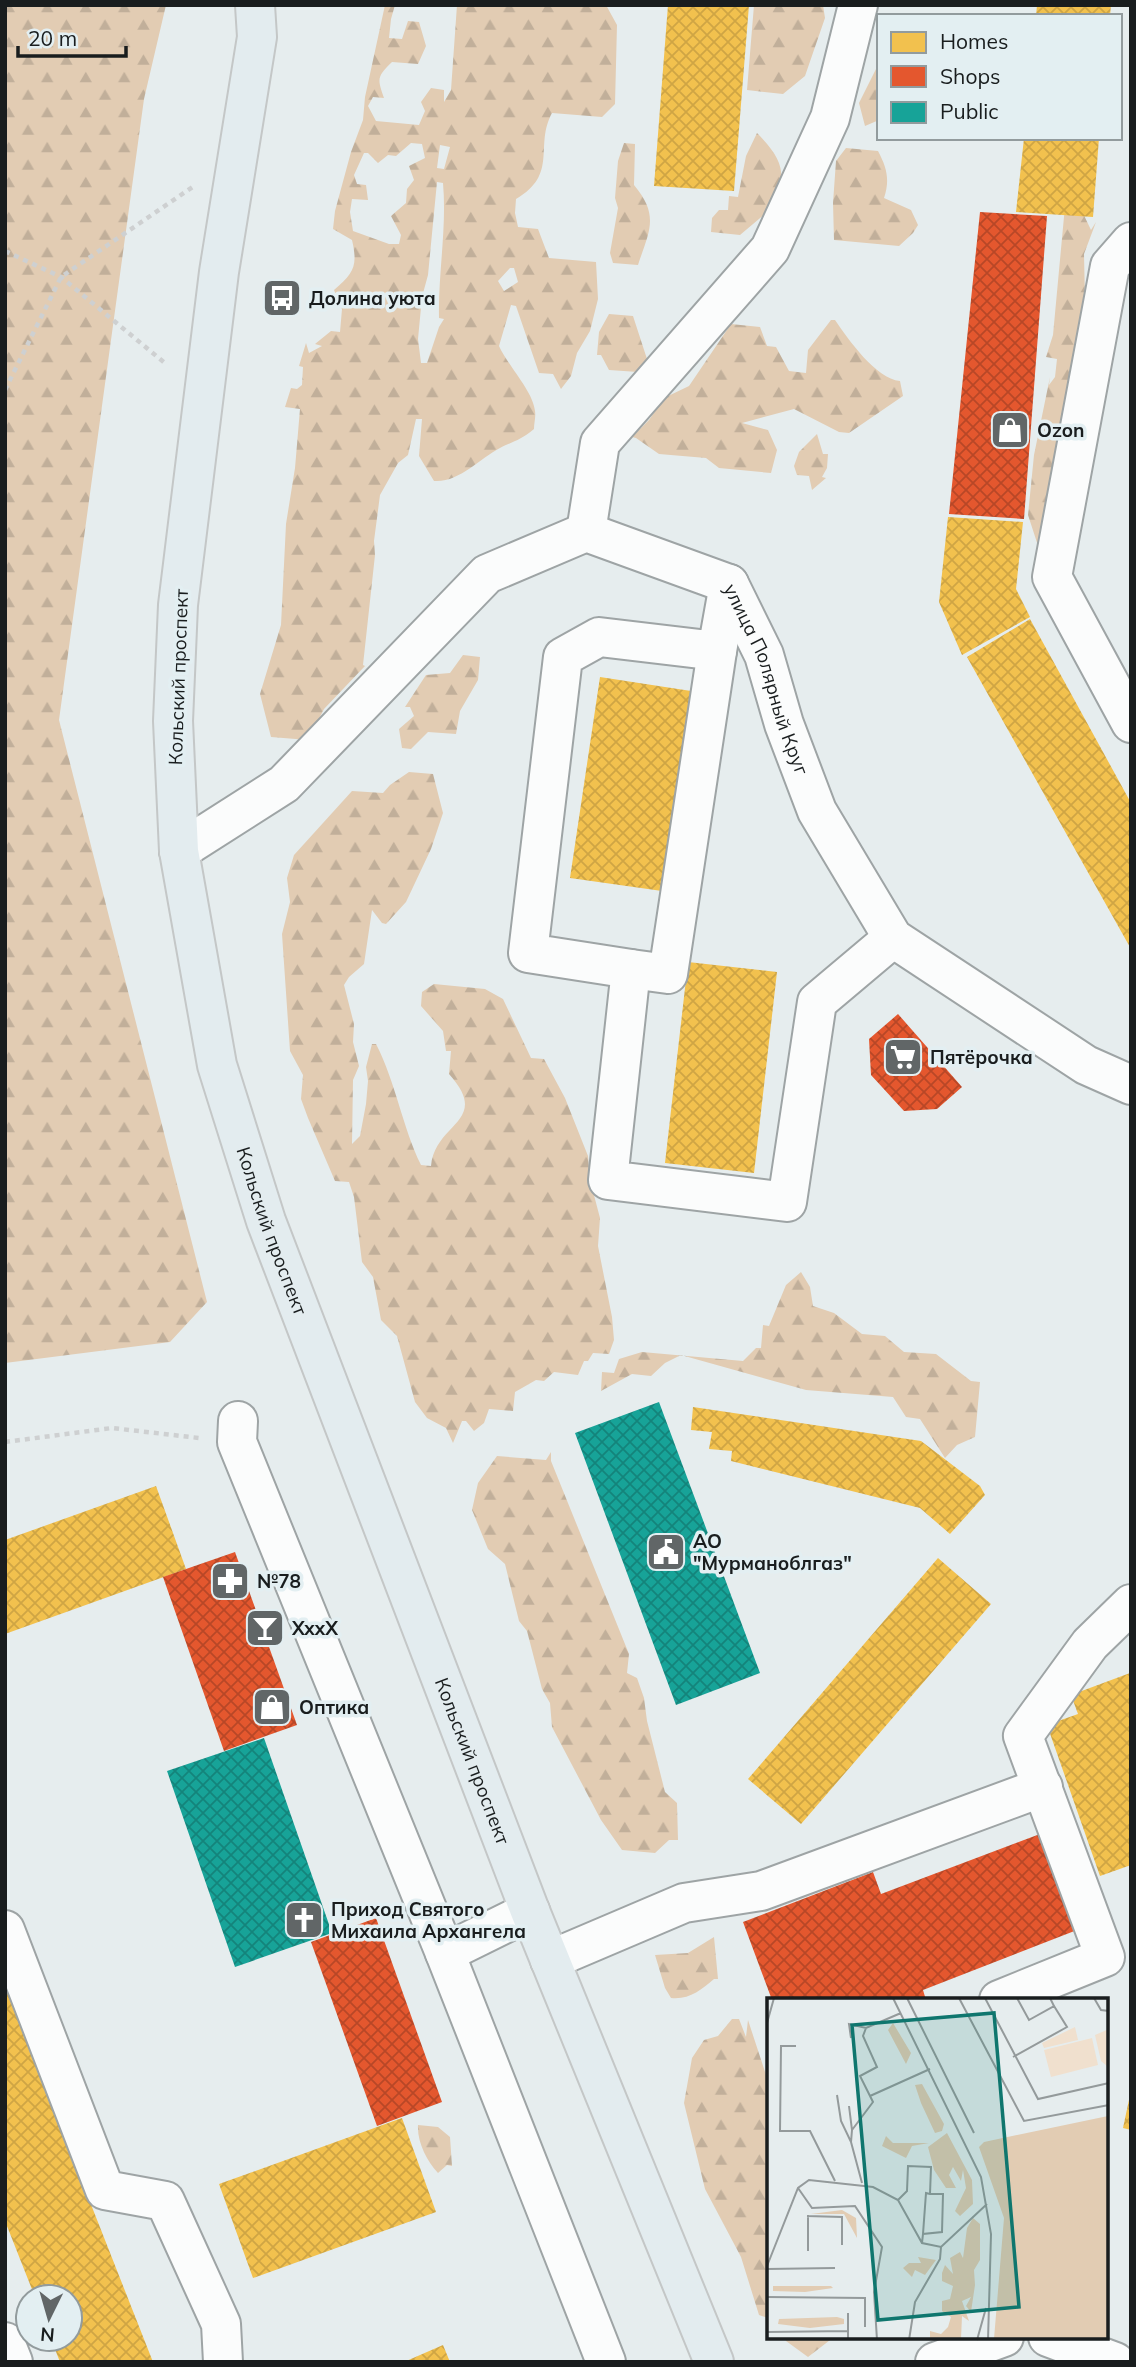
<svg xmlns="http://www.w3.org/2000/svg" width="1136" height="2367" viewBox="0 0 1136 2367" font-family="Mulish,sans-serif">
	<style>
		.forest { fill: url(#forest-firs); fill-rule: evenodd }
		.homes { fill: url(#homes-cross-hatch) }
		.shops { fill: url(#shops-cross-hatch) }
		.public { fill: url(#public-cross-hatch) }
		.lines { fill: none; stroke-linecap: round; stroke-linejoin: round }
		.minor-casing { stroke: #9ea4a5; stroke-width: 42 }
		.major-casing { stroke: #c4c7c7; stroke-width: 42 }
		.path { stroke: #ced0d1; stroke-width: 4.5; stroke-dasharray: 5 5; stroke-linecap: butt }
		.minor { stroke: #fbfcfc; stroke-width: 38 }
		.major { stroke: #e3ecef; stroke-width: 38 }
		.labels { text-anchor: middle; stroke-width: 7; stroke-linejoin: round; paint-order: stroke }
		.poi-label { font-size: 19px; font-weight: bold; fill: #191d1e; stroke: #e3eff2; text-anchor: start }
		.street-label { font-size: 19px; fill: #191d1e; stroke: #e3eff2 }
		.inset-road { fill: none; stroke: #949a9b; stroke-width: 2 }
		.view { fill: #0f766e; fill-opacity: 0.15; stroke: #0f766e; stroke-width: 3.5 }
		.inset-edge { fill: none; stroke: #191d1e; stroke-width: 3.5 }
	</style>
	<defs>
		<pattern id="forest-firs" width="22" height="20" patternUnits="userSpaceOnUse" patternTransform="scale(1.75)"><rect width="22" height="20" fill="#e2ccb3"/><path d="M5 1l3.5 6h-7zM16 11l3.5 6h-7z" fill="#c1af9a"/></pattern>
		<pattern id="homes-cross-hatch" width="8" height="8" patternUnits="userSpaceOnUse" patternTransform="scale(1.75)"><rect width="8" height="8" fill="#f2c14e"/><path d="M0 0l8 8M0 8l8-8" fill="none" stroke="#cfa544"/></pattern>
		<pattern id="shops-cross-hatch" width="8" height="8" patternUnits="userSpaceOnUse" patternTransform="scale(1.75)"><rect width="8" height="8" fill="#e4572e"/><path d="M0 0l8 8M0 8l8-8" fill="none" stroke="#b84727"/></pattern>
		<pattern id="public-cross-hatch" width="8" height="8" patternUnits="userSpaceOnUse" patternTransform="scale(1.75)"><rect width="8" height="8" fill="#17a398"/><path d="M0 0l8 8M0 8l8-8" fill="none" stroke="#14847b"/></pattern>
	</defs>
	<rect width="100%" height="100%" fill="#e6edee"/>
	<!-- forest -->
	<path class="forest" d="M5,5H166L144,99L59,720L207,1302L170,1342L5,1363Z
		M385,5H395L391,19L389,38L402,39L408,21L419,22L426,46L418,64L392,62C377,77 377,78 384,98L373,97L368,106L376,121L419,125L425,111L421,102L431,88L444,90V102L451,90L457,5H606L617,25L615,104L602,117L552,113C534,146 559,174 516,199L515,213L518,227L538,229L549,258L596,262L598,299L590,331L577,353L571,376L561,389L553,374L539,373L516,306L511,305L499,346C508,366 533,391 535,411C536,417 534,423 534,429C521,440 514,441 500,448C480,458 459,483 434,481L419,456L422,419H416L408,455L398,463L380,495L374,541L375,555L363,665L365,666L324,709L308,740L271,737L260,694L281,625L286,524L295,468L300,409L285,407L291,388L297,389L302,385L303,367L299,366L306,343L309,353L322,346L315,344L331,331L340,332L342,309L334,290C354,273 358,266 352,240L333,229L335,211L351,152L363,120L365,97ZM411,143L422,144L425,158L409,166L414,180L407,189L406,203L391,216L401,235L399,244H389L353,231L350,212L352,199L368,200L366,185L357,184L354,175L364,153H368L378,163L388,155L396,156ZM440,145L450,147L444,169L437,168ZM437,182L443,183C447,228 438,273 439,318L444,319L439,327L427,363H421L418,339L422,297L428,275ZM510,268H514L518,282L504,291L498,281Z
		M754,5H823L825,18L805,76L783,94L747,90Z
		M879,63V120L865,126L859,103Z
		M757,133C787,164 785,174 774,214H765L740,235L711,232L712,218L719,210H728L729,196L738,197L746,156Z
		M624,143L635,144L634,185C660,216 649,231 638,265L613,263L610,253L618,208L615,198L618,161Z
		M846,148L878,151C887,168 890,180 884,198L911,210L918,225L913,233L899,246L834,240L833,203L836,161Z
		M1065,206L1080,207L1091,230L1096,222L1084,254L1085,300L1042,558L1028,515L1034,455L1050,377L1049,385L1055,377L1057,359L1046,357L1053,335Z
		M609,314L633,316L647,359L658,360L638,372L609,370L601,355H597L599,332Z
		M831,320H835C848,339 876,379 900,381L903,396L849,433L839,432L794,409L742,423L768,430L777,450L771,473L719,468L706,458L659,454L636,438L632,437L649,420L664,398L689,386L731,324L760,327L767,346L776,347L789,371L806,373L808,350Z
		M817,434L823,454H828L827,468L822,477L826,478L812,490L809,476L797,475L794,466L799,452Z
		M463,655L480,657L478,680L460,711L456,734L428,732L411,749L402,748L399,729L414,716L410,707H405L426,675L450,673Z
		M409,772L433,774L443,813L431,849L406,902L386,924L382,923L372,910L364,964L349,977L344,985L354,1024L353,1042L359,1066L353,1080L352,1144L360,1136L366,1104L368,1081L366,1067L372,1044H376C396,1083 402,1126 421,1165L431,1166C435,1122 492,1122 449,1074L451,1051H446L443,1031L421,1006L422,992L434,984L485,989L503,999L531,1058L544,1059L565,1098L588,1156L590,1180L600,1218L598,1246L612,1317L614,1340L609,1354L593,1353L588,1361H584L578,1375L554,1372L544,1381L536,1380L515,1392L513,1411L489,1409L484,1423L474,1431L466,1421H462L453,1443L446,1428L427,1418L415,1402L397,1336L381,1320L373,1277L362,1262L354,1197L349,1182L335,1181L308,1118L301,1099L303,1075L290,1051L282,934L290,902L287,878L294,855L352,791L383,793L390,785Z
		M801,1272L810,1287L813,1306L834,1313L862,1334L885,1336L904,1352L936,1354L971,1381L980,1382L975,1437L957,1445L945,1458L920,1419L906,1417L893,1397L806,1390L681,1355L665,1363L651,1376L632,1374L601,1391L602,1372L614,1373L619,1359L642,1352L743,1361L756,1348H761L763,1325L769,1326L786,1285Z
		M551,1452V1461L629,1654L627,1673L637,1678L644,1698L647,1721L665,1792L677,1803L678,1840H669L655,1853L622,1850L601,1820L552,1727L550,1703L542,1689L527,1631L519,1621L505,1564L488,1549L472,1510L478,1483L497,1456L546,1460Z
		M714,1937L718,1979H714C701,1990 689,2000 671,1998L665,1988L655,1955L688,1953Z
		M732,2019H739L746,2037L748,2020L768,2081V2318L759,2315L741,2257L705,2189L684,2103L692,2058L704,2040L718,2036Z
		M418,2125L438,2127L450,2137L452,2166L447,2165L438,2173C427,2161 417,2142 418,2125Z
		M784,2337H834L808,2357L786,2341Z"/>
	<!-- homes -->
	<path class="homes" d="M668,5H749L734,191L654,186Z
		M1037,5H1111L1110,16H1036Z
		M1024,138H1099L1093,217L1016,212Z
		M948,517L1023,522L1016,589L1030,617L962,655L939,602Z
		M1030,619L1131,803V949L967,657Z
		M600,677L691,691L662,891L570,878Z
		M688,962L777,972L754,1173L665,1163Z
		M693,1407L921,1441L980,1486L985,1495L950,1534L920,1508L731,1461L732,1451L709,1449L712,1432L691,1430Z
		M156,1486L186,1569L5,1634V1540Z
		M938,1558L991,1604L801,1824L748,1779Z
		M1130,1673L1131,1865L1100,1876L1047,1725L1078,1714L1071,1695Z
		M5,1986L153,2362H60L51,2339H70V2297H35L5,2221Z
		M1130,2095L1131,2096V2130L1123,2128Z
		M402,2118L436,2212L253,2278L219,2184Z
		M443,2345L450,2362H404Z"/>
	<!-- shops -->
	<path class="shops" d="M980,212L1047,216L1024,519L949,514Z
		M898,1014L962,1087L937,1109L904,1111L871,1075L869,1039Z
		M235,1552L297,1725L224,1751L163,1577Z
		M1040,1834L1077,1930L923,1990L926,2000H772L743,1922L873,1872L881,1894Z
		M376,1918L442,2102L377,2126L311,1942Z"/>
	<!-- public -->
	<path class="public" d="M659,1402L760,1673L676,1705L575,1433Z
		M264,1738L332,1933L235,1967L167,1771Z"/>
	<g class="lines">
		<!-- minor casing -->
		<g class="minor-casing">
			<g id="minor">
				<path d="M1131,242L1110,266L1052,577L1131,723"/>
				<path d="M586,532L600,443L770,249L830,118L858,5"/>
				<path d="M729,584L717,651L599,637L563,657L528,953L631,969L608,1180L787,1202L817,1002L893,938"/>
				<path id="s1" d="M179,851L284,784L487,574L586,532L729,584L764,655L784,724L817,811L893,938L1086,1065L1131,1085"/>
				<path d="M631,969L668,974L717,651"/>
				<path d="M238,1421L237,1442L445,1953L606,2362"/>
				<path d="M5,1930L105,2190L165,2201L221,2324L223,2362"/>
				<path d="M445,1953L530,1911"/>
				<path d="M550,1960L684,1903L761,1891L1043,1787"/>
				<path d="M999,2000L1105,1957L1023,1736L1090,1644L1131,1604"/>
				<path d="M1048,2337L1115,2362"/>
				<path d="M5,2342L13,2362"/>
				<path d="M935,2362L1004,2337"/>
			</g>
		</g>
		<!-- major casing -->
		<g class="major-casing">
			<g id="major">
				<path id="s2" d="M255,5L257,37L219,272L178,605L173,721L179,851L217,1065L266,1221L530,1911L714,2362"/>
			</g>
		</g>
		<!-- path -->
		<path class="path" d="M5,251L61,277L166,364
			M5,390L61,277L194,186
			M5,1442L112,1428L199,1438"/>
		<!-- minor -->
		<use href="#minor" class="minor"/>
		<!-- major -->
		<use href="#major" class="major"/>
	</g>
	<!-- icons -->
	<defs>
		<g id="bus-square" transform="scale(2.0125)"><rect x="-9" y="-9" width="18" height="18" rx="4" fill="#616667" stroke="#e3eff2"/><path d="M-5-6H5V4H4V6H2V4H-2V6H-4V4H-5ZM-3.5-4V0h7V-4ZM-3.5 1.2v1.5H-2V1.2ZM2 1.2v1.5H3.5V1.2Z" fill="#fff"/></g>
		<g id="shop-square" transform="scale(2.0125)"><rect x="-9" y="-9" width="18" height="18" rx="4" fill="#616667" stroke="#e3eff2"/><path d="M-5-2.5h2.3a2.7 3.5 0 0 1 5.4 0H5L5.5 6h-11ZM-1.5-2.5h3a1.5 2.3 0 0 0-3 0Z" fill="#fff"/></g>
		<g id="supermarket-square" transform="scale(2.0125)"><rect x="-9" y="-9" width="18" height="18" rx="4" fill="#616667" stroke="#e3eff2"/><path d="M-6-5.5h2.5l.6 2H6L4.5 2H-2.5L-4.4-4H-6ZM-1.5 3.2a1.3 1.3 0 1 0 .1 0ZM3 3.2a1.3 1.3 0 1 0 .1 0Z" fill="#fff"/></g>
		<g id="civic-square" transform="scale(2.0125)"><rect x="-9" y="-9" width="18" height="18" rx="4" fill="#616667" stroke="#e3eff2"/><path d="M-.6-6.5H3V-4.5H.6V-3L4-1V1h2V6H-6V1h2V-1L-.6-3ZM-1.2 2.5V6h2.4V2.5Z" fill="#fff"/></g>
		<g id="pharmacy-square" transform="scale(2.0125)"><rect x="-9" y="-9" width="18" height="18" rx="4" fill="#616667" stroke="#e3eff2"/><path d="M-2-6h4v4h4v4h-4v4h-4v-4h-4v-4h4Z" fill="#fff"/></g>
		<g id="bar-square" transform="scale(2.0125)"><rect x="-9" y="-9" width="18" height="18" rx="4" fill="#616667" stroke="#e3eff2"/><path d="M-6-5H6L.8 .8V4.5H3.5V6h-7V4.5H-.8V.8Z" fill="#fff"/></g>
		<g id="church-square" transform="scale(2.0125)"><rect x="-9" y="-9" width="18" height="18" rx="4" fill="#616667" stroke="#e3eff2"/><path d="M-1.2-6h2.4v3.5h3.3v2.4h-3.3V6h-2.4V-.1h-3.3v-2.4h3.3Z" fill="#fff"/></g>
	</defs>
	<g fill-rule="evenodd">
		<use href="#bus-square" x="282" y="298"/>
		<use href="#shop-square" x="1010" y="430"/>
		<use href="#supermarket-square" x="903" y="1057"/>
		<use href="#civic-square" x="666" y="1552"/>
		<use href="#pharmacy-square" x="230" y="1581"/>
		<use href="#bar-square" x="265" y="1628"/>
		<use href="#shop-square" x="272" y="1707"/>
		<use href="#church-square" x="304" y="1920"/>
	</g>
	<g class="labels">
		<!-- poi labels -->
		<g class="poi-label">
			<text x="309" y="305">Долина уюта</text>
			<text x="1037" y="437">Ozon</text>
			<text x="930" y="1064">Пятёрочка</text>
			<text x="693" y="1548">AO<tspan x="693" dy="22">"Мурманоблгаз"</tspan></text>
			<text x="257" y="1588">№78</text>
			<text x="292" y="1635">XxxX</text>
			<text x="299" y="1714">Оптика</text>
			<text x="331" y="1916">Приход Святого<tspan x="331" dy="22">Михаила Архангела</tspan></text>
		</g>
		<!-- street labels -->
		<g class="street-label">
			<text transform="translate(178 677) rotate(-88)" y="7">Кольский проспект</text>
			<text dy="7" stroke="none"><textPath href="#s1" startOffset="779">улица Полярный Круг</textPath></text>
			<text dy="7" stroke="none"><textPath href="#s2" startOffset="1244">Кольский проспект</textPath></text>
			<text dy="7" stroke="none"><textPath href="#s2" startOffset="1811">Кольский проспект</textPath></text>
		</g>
	</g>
	<!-- overview -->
	<g transform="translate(767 1998)">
		<rect width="341" height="341" fill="#e6edee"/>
		<path d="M126,25L144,55L139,66L121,32ZM155,86L177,126L175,133L168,135L154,105L148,87ZM341,118V341H227L237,220L212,149L217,144ZM180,135L205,182L206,206L193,218L188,213L199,190L196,172L194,183L186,169L182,177L189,190H179L167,172L161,149ZM119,138L126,145H162L145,148L139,160L115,148ZM75,212L89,220L90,240L77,216H44ZM206,220L213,226V262L207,272L208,287L204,314L199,308L204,299L195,303L202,323L195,318L194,341H163V333L174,336L181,329L184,319L175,313V303L183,301L186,288L175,283V275L178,267L186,276L183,260L193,254L196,260L200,230ZM151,259L169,262L158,277L148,272L145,279L136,270L142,265H154ZM6,288H64L66,290L38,294L6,293ZM70,319L77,321V326L43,330L11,326L12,321Z" fill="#e2ccb3"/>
		<path d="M308,29L311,42L277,50L275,45ZM342,31V68H340L334,63L328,37ZM325,40L331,67L284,79L277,52Z" fill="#f0e0ce"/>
		<path class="inset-road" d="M126,0L214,179L224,236L221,342M140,0L207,135M192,0L257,123L342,107M218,0L271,101L342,85M250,0L262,22L287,8L283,0M327,0L334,12L342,13M0,25L7,0M84,40L82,26L99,30L134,15M29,48H14L13,133H43L68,183M246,59L300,29L287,8M70,97L74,123L84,144L85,132M103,98L163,71M82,108L85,132L106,104L93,78L110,69L96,38L99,30M84,144L95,185M31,190L45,210L88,208L115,249L107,294L110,342M131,202L140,193L141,168L164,169L163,196H176L175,234L156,236L155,245M41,217V253M40,218L75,219V247M156,236L159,195L163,196M0,268L31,190L42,182L106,189L131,202L155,245L174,249L220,206M0,271L68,270M0,299L98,300V329M81,315V342M0,334L81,333M142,342L148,304L173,261L174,249M210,342L219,310"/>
		<path class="view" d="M227,15L252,309L111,322L85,27Z"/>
		<rect width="341" height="341" class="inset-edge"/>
	</g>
	<!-- border -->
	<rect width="1136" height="2367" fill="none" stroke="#191d1e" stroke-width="14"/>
	<!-- legend -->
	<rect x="877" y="14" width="245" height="126" fill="#e3eff2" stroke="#929b9d" stroke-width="2"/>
	<rect x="891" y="32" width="35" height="21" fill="#f2c14e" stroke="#929b9d" stroke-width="2"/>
	<text x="940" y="49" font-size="21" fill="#191d1e">Homes</text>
	<rect x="891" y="66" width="35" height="21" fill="#e4572e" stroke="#929b9d" stroke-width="2"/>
	<text x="940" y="84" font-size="21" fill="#191d1e">Shops</text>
	<rect x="891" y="102" width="35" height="21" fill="#17a398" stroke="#929b9d" stroke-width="2"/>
	<text x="940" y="119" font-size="21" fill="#191d1e">Public</text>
	<!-- north arrow -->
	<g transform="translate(49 2318) rotate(185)"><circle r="33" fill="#e3eff2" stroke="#929b9d" stroke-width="2"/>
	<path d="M0-5L12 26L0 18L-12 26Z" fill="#616667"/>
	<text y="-10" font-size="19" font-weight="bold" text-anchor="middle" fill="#191d1e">N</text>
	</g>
	<!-- scale -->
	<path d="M18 46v10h108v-10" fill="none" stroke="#191d1e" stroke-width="3.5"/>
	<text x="28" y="46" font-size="21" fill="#191d1e" stroke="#e3eff2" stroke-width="5" paint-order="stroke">20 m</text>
</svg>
